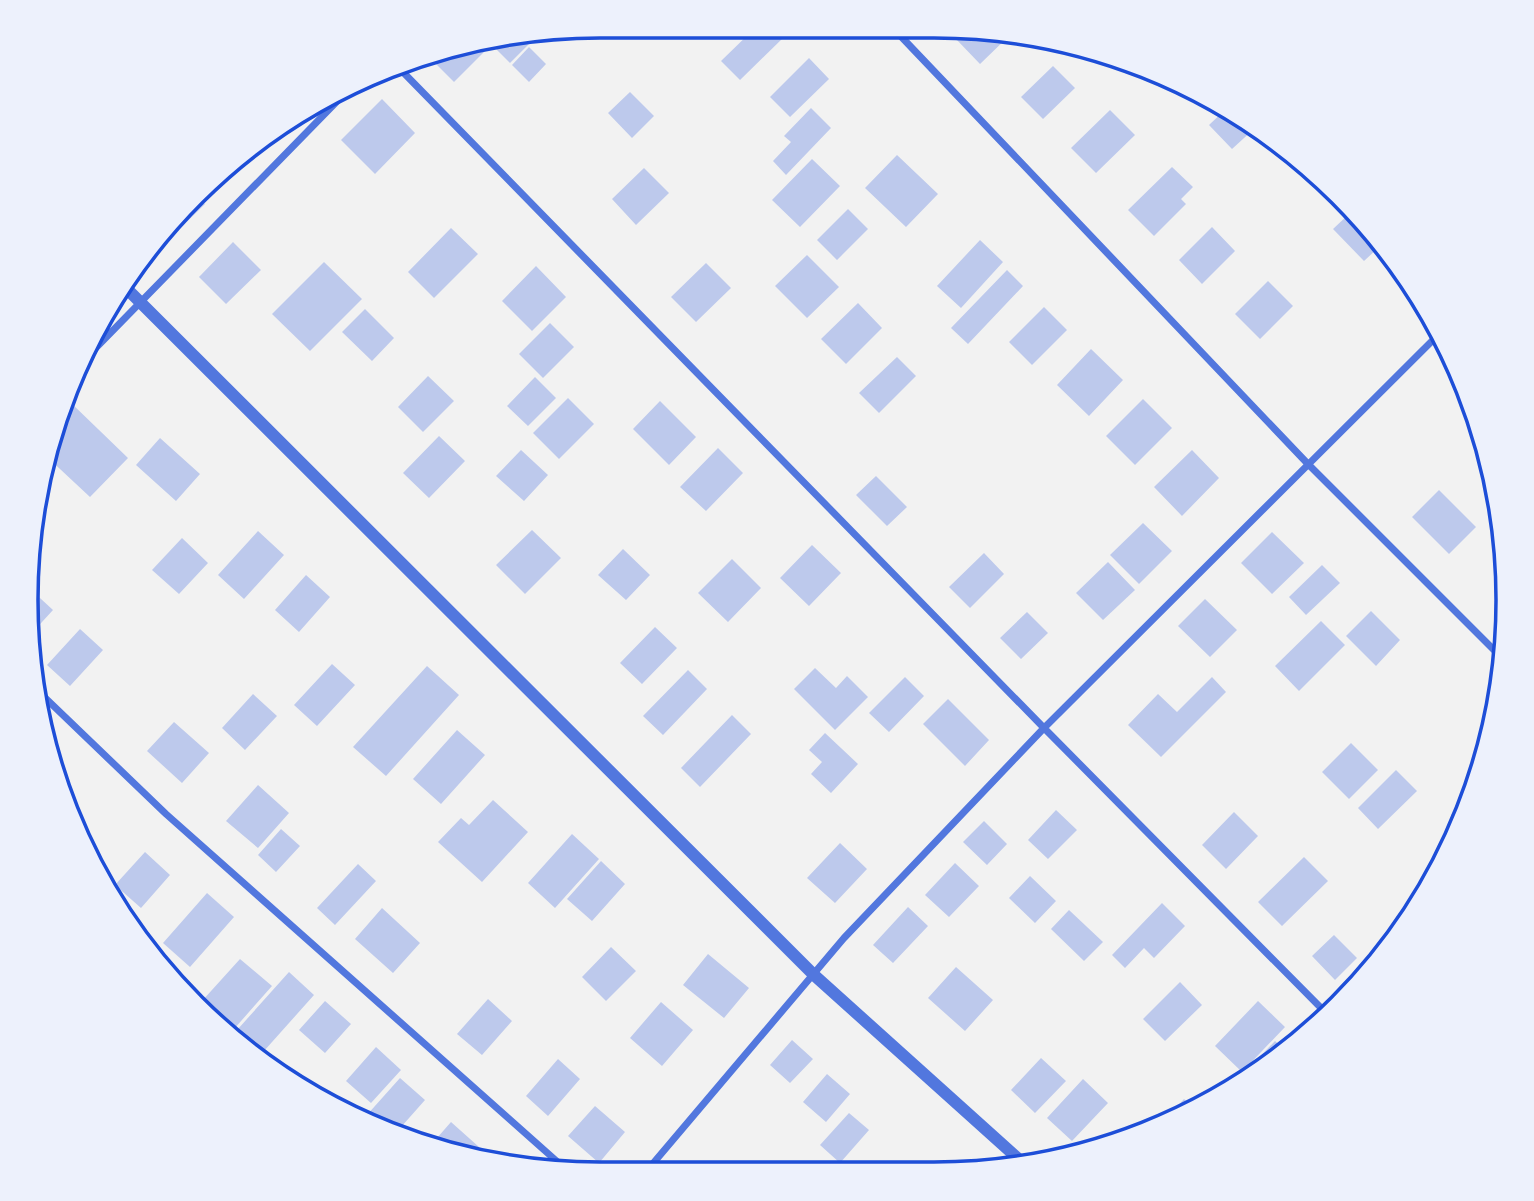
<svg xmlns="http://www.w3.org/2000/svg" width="1534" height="1201" viewBox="0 0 1534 1201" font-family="'Fira Sans Condensed',sans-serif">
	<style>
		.building { fill: #bdc9ec }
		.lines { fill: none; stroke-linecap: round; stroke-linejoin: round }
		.minor { stroke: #5277de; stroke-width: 7 }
		.tertiary { stroke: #5277de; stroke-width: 12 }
		.rim { fill: none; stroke: #1d4ed8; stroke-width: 3.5 }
	</style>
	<rect width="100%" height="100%" fill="#f2f2f2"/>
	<!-- building -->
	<path class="building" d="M756,27H772L783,38L740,80L721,61Z
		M968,27H971L1010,35L980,64L956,39Z
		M523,36L530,43L510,63L493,46L500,40Z
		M496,40L454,82L428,56L451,46Z
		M529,47L546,64L529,82L512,65Z
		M809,58L829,79L790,117L770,97Z
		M1053,66L1075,88L1043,119L1021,97Z
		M630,92L654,116L632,138L608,113Z
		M382,99L415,133L375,174L341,140Z
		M811,108L831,128L786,175L773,161L791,142L784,136Z
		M1227,108L1255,128L1232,149L1209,125Z
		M1110,110L1135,135L1096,173L1071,148Z
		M897,155L938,194L906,227L865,188Z
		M812,159L840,186L800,227L772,200Z
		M1172,167L1193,187L1181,199L1186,204L1154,236L1128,210Z
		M644,168L669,193L636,225L612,199Z
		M195,194L205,204L158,250L155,246Z
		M848,209L868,229L837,260L817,240Z
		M1349,214L1378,248L1364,261L1333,229Z
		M1212,227L1235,251L1202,284L1179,260Z
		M451,228L478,254L434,298L408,272Z
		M980,240L1003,262L961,308L937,286Z
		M233,242L261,270L226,304L199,277Z
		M807,255L839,287L807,318L775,286Z
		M324,262L362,299L310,351L272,314Z
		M706,263L731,288L696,322L671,297Z
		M536,266L566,297L532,331L502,301Z
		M1007,270L1023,286L968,344L951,328Z
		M1268,281L1293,306L1260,339L1235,314Z
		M858,303L882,328L846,364L821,339Z
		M1044,307L1067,330L1032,365L1009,342Z
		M365,309L394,338L372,361L342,332Z
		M550,323L574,347L543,378L519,354Z
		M1091,349L1123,380L1089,416L1057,385Z
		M897,357L916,376L879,413L859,393Z
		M428,376L454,401L423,432L398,407Z
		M535,377L556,398L528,426L507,406Z
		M568,398L594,424L559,459L533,433Z
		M1143,399L1172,428L1135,465L1106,436Z
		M69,401L128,458L90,497L45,455L65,406Z
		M660,401L696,437L669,465L633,429Z
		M439,436L465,461L429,498L403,473Z
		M160,438L200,474L176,501L136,465Z
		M718,448L743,473L706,511L680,487Z
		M521,450L548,475L524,501L496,476Z
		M1192,450L1219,478L1182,516L1154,487Z
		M876,476L907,507L887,526L856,495Z
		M1439,490L1476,527L1449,554L1412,517Z
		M1143,523L1172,551L1139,584L1110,555Z
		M532,530L561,558L525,594L496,565Z
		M258,531L284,555L244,599L218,575Z
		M1272,532L1304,563L1272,594L1241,563Z
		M182,538L208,563L179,594L152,570Z
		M812,545L841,573L809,606L780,578Z
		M623,549L650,575L626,600L598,575Z
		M984,553L1004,574L970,608L949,587Z
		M732,559L761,588L728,622L698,593Z
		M1108,562L1135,590L1103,620L1076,593Z
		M1322,565L1340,583L1306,615L1289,597Z
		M306,575L330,597L299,632L275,610Z
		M28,587L53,610L31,634L26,601Z
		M1205,599L1237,630L1210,657L1178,626Z
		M1371,611L1400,640L1376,666L1346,636Z
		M1027,612L1048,633L1021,659L1000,638Z
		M1321,621L1345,645L1299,691L1275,666Z
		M655,627L677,648L642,684L620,663Z
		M80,629L103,650L70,686L47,665Z
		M332,664L355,685L317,726L294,705Z
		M427,666L459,695L386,776L353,747Z
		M815,668L836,688L847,676L868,697L835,730L794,689Z
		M688,670L707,689L663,735L643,716Z
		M905,677L924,696L889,732L869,713Z
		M1212,677L1226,692L1161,757L1128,725L1158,694L1177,712Z
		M253,694L277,716L245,750L222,728Z
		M948,699L989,740L965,766L923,724Z
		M732,715L751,734L700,787L681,768Z
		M174,722L209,753L182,783L147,751Z
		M457,730L485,755L441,804L413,779Z
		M825,733L858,764L831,793L811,774L822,762L809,750Z
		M1351,743L1378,770L1349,799L1322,772Z
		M1396,770L1417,791L1378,829L1358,808Z
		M258,785L289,813L258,848L226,821Z
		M1471,795L1460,824L1451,815Z
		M493,800L528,832L482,882L438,842L461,818L469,825Z
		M1056,810L1077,830L1048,859L1028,840Z
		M1234,812L1258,836L1226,869L1202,845Z
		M984,821L1007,844L987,865L963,842Z
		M281,829L300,846L276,872L258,855Z
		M572,834L599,859L555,908L528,883Z
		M840,843L867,869L835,903L807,878Z
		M145,852L170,875L141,908L115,885Z
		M1304,857L1328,881L1282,926L1258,902Z
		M601,861L625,884L592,921L567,899Z
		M955,863L979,886L949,917L925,895Z
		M358,864L376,881L335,925L317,908Z
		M1030,876L1056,901L1035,923L1009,898Z
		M207,893L234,917L190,967L163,943Z
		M1162,903L1185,926L1154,958L1144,948L1125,968L1112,955Z
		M908,907L928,926L893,963L873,945Z
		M382,908L420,943L393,973L355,939Z
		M1069,910L1103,942L1084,961L1051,929Z
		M1334,935L1357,958L1335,980L1312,956Z
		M611,947L636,971L606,1001L582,977Z
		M708,954L749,988L724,1018L683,985Z
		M240,959L272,986L234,1029L202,1001Z
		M956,967L993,1000L965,1031L928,998Z
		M289,972L314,995L264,1051L238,1029Z
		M1180,982L1202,1005L1165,1041L1143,1019Z
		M488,999L512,1021L482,1055L457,1034Z
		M325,1001L351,1024L325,1053L299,1030Z
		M1258,1001L1285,1027L1242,1072L1215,1046Z
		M661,1002L693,1030L662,1066L630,1038Z
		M792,1040L813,1059L790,1083L770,1065Z
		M1275,1041L1286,1051L1252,1075L1247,1070Z
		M376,1047L401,1070L371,1103L346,1081Z
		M1041,1058L1066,1081L1035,1113L1011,1090Z
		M558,1059L580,1079L548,1116L526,1096Z
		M827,1074L850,1094L826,1122L803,1102Z
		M400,1078L425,1100L394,1135L384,1132L366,1116Z
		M1083,1079L1108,1103L1072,1141L1047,1118Z
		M1184,1099L1195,1109L1167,1122L1165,1120Z
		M595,1106L625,1132L599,1163L568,1136Z
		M849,1113L869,1130L840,1163L820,1145Z
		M451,1122L479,1147L469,1158L430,1146Z"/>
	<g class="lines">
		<!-- minor -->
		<path class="minor" d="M892,27L1307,463L1503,659
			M399,68L1044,728L1328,1015
			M83,361L350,88
			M38,691L166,814L561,1165
			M650,1167L844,938L1044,728L1440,333"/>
		<!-- tertiary -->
		<path class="tertiary" d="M124,286L814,975L1023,1163"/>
	</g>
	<!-- crop -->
	<path d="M0 0H1534V1201H0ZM600 38H934A562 562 0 0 1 1496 600V600A562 562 0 0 1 934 1162H600A562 562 0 0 1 38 600V600A562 562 0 0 1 600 38Z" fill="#edf1fc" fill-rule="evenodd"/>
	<path class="rim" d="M600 38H934A562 562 0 0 1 1496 600V600A562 562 0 0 1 934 1162H600A562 562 0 0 1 38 600V600A562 562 0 0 1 600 38Z"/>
</svg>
